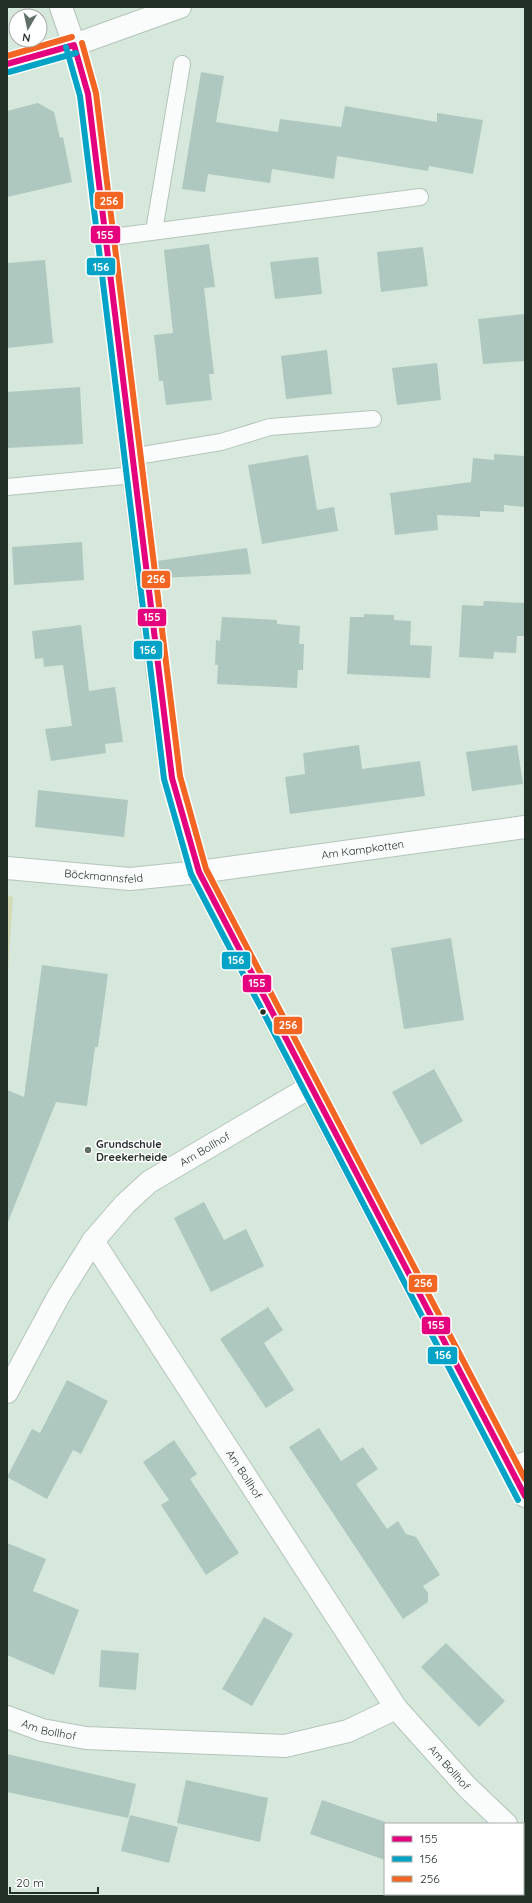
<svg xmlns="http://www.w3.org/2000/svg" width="532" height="1903" viewBox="0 0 532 1903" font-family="Quicksand,sans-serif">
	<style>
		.green { fill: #d4d9b6 }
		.building { fill: #aec8c0 }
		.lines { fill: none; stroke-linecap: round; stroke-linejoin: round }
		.service-casing { stroke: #b5c4ba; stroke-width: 18 }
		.minor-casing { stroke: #b5c4ba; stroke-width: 24 }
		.tertiary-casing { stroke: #b5c4ba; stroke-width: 24 }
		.secondary-casing { stroke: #b5c4ba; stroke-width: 24 }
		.service { stroke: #f9fcfa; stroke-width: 16 }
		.minor { stroke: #f9fcfa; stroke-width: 22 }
		.tertiary { stroke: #f9fcfa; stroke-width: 22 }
		.secondary { stroke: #f9fcfa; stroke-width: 22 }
		.bus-1-casing { stroke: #fff; stroke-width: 9 }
		.bus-2-casing { stroke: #fff; stroke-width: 9 }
		.bus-3-casing { stroke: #fff; stroke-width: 9 }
		.bus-1 { stroke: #e5007d; stroke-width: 6 }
		.bus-2 { stroke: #02a3c6; stroke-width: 6 }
		.bus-3 { stroke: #f26522; stroke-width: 6 }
		.bus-dot { fill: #233028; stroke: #fff; stroke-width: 1.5 }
		.poi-dot { fill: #617067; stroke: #fff; stroke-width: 1.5 }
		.labels { text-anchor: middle; stroke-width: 3; stroke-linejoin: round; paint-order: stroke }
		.street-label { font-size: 11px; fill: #233028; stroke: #fff }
		.poi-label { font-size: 11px; font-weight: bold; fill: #233028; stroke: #fff; text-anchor: start }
		.line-badge { stroke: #fff; stroke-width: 1.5 }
		.badge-label { font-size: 11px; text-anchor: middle; font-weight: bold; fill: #fff }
	</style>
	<rect width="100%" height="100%" fill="#d5e8db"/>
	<!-- green -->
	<path class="green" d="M7,896L13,897L7,983Z"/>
	<!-- building -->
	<path class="building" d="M201,72L224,76L216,122L278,132L280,119L341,127L345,106L437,122V113L483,120L473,174L429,166L428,171L337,156L334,179L272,169L270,183L208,174L205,192L182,189Z
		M38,103L54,112L60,138L63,137L72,182L7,197V111Z
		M209,244L215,287L204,288L214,374H209L212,400L166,405L163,381H159L154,335L173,333L164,250Z
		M423,247L428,286L381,292L377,252Z
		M318,257L322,294L275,299L270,262Z
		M45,260L53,343L7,348V263Z
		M525,314V361L483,364L478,319Z
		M327,350L332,394L286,399L281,356Z
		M437,363L441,400L397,405L392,368Z
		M80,387L83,444L7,448V392Z
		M494,454L525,456V507L504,505V512L480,511V517L437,515L438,530L395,535L390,493L471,482L473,458L494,460Z
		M308,455L317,510L334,507L338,531L262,544L248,465Z
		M82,542L84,580L14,585L12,547Z
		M247,548L251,574L159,578L157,561Z
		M484,601L525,603V636H517L516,653L494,652L493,659L459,657L462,605L483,606Z
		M364,614L394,615V620L411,621L410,645L432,646L430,678L347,674L350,617H364Z
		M222,617L277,620V624L300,626L299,644H304L303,670H298L297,688L217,684L218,665H215L216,640L220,641Z
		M81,625L89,691L115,687L123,742L105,744L106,753L51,761L45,729L72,726L63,665L44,667L43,658L35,659L32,631Z
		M359,745L362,769L420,761L425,796L290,814L285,777L305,774L303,753Z
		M517,745L523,784L472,791L466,752Z
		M38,790L128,800L124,837L35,827Z
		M451,938L464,1020L404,1029L391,948Z
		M42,965L108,974L98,1047H95L87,1106L56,1102L8,1222H7V1090L24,1097Z
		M434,1069L463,1121L421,1145L392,1092Z
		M204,1202L224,1240L246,1229L264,1266L211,1292L174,1218Z
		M268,1307L283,1330L264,1343L294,1390L266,1408L220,1339Z
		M67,1380L108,1401L81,1454L73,1450L47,1499L7,1477L32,1429L40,1433Z
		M319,1428L341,1461L363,1447L378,1469L356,1484L387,1529L398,1521L406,1534L416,1537L440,1575L423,1586L428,1593V1602L403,1619L289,1447Z
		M174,1440L197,1474L190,1479L239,1553L206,1575L161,1505L169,1500L143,1462Z
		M7,1543L46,1559L33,1591L79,1610L54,1675L7,1655Z
		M264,1617L293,1634L252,1706L222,1689Z
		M446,1643L505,1701L479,1727L421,1667Z
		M101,1650L139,1653L136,1690L99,1687Z
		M7,1754L136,1784L128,1818L7,1792Z
		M186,1780L268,1798L260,1842L177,1823Z
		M322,1800L385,1822V1860L310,1834Z
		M130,1815L178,1827L169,1863L121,1851Z"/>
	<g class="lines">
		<!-- service casing -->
		<g class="service-casing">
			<path id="service" d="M154,231L182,64
				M105,238L420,197
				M131,457L221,442L270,427L373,419
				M7,487L134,475"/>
		</g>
		<!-- minor casing -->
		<g class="minor-casing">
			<g id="minor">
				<path d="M61,7L74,45"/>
				<path id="s1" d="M7,868L130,879L199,872L525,827"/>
				<path id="s2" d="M93,1241L396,1708"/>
				<path id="s3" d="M7,1392L58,1297L93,1241L125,1204L149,1182L310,1087"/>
				<path d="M511,1469L525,1463"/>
				<path id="s4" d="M7,1717L42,1730L86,1738L285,1746L348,1731L396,1708L467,1787L506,1824"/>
				<path d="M523,1839L525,1841"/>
			</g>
		</g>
		<!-- tertiary casing -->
		<g class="tertiary-casing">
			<path id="tertiary" d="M74,45L180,7"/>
		</g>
		<!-- secondary casing -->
		<g class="secondary-casing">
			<path id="secondary" d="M7,64L74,45L88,94L158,673L172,778L199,872L310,1087L525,1496"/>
		</g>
		<!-- service -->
		<use href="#service" class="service"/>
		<!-- minor -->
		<use href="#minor" class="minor"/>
		<!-- tertiary -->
		<use href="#tertiary" class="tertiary"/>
		<!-- secondary -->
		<use href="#secondary" class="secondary"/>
		<!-- bus-1 casing -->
		<g class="bus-1-casing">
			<path id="bus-1" d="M74,45L88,94L172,778L199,872L525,1496
				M7,64L74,45"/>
		</g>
		<!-- bus-2 casing -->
		<g class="bus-2-casing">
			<path id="bus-2" d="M66,47L80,96L164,779L191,874L518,1500
				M9,72L76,53"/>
		</g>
		<!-- bus-3 casing -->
		<g class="bus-3-casing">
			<path id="bus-3" d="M82,43L96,93L180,776L206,869L525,1479
				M7,56L72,37"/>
		</g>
		<!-- bus-1 -->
		<use href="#bus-1" class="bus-1"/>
		<!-- bus-2 -->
		<use href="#bus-2" class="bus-2"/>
		<!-- bus-3 -->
		<use href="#bus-3" class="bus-3"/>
	</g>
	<!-- markers -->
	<circle class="bus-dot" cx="263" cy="1012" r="3.5"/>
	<circle class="poi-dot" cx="88" cy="1150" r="4"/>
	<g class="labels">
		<!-- street labels -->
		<g class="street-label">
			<text dy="4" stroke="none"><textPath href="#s1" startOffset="358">Am Kampkotten</textPath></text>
			<text dy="4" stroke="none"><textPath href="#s1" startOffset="97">Böckmannsfeld</textPath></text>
			<text dy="4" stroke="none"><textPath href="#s3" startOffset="320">Am Bollhof</textPath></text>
			<text dy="4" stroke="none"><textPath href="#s2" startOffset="278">Am Bollhof</textPath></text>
			<text dy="4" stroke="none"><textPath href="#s4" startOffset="44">Am Bollhof</textPath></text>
			<text dy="4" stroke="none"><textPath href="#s4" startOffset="479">Am Bollhof</textPath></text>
		</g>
		<!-- poi labels -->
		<g class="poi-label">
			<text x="96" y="1148">Grundschule<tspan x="96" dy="13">Dreekerheide</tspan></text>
		</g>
	</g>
	<g class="line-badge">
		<rect x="94" y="191" width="30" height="19" rx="4" fill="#f26522"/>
		<rect x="90" y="225" width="31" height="19" rx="4" fill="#e5007d"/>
		<rect x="86" y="257" width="30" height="19" rx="4" fill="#02a3c6"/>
		<rect x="141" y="570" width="30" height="19" rx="4" fill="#f26522"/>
		<rect x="137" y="608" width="30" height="19" rx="4" fill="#e5007d"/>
		<rect x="133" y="640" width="30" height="20" rx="4" fill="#02a3c6"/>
		<rect x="221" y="951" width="30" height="19" rx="4" fill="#02a3c6"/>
		<rect x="242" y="974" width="30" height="19" rx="4" fill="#e5007d"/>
		<rect x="273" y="1016" width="30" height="19" rx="4" fill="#f26522"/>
		<rect x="408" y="1274" width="30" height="19" rx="4" fill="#f26522"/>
		<rect x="421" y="1316" width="30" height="19" rx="4" fill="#e5007d"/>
		<rect x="427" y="1346" width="31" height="19" rx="4" fill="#02a3c6"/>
	</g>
	<g class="badge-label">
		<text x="109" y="205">256</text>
		<text x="105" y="239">155</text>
		<text x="101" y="271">156</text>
		<text x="156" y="583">256</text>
		<text x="152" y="621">155</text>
		<text x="148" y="654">156</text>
		<text x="236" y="964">156</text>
		<text x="257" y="987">155</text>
		<text x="288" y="1029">256</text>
		<text x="423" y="1287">256</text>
		<text x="436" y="1329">155</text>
		<text x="443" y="1359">156</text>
	</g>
	<!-- border -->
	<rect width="532" height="1903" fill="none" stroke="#233028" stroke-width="16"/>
	<!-- legend -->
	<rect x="384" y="1823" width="140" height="72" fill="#ffffff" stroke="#a7aca9"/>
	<rect x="392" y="1836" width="20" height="6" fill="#e5007d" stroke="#a7aca9"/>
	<text x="420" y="1843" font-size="12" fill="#233028">155</text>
	<rect x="392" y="1856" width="20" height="6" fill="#02a3c6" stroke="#a7aca9"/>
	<text x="420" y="1863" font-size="12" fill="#233028">156</text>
	<rect x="392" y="1876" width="20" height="6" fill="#f26522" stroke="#a7aca9"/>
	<text x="420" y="1883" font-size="12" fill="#233028">256</text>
	<!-- north arrow -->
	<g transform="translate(28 28) rotate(189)"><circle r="19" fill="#ffffff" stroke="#a7aca9"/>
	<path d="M0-3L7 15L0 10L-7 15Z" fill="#617067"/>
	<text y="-6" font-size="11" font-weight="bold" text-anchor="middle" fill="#233028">N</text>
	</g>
	<!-- scale -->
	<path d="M10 1887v6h88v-6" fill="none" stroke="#233028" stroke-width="2"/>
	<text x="16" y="1887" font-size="12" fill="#233028" stroke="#ffffff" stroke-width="3" paint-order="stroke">20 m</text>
</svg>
